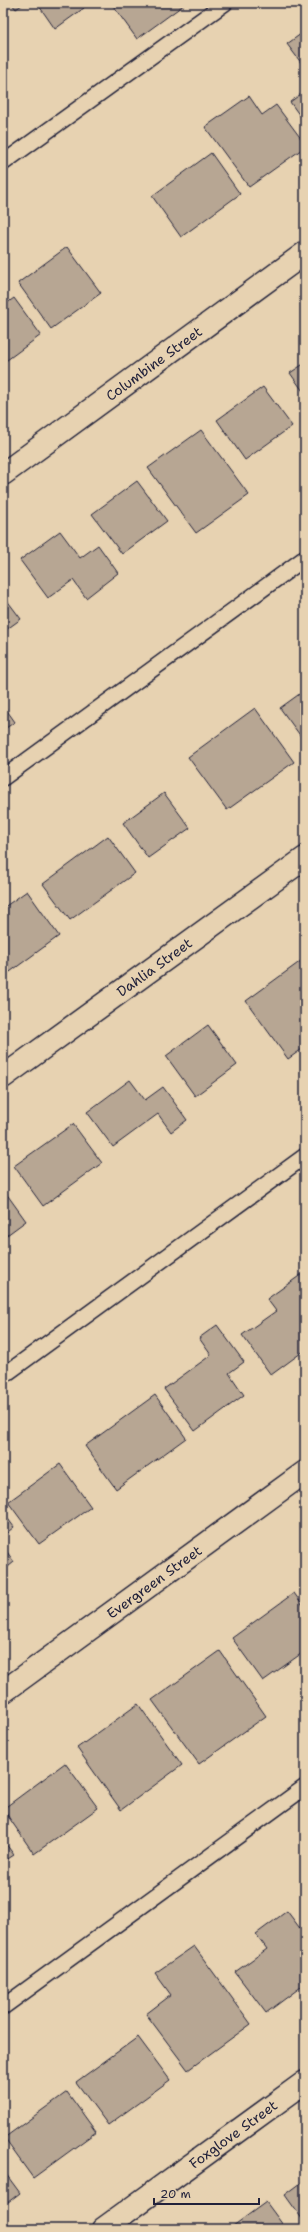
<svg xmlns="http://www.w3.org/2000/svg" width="308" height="2232" viewBox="0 0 308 2232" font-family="'Shantell Sans',sans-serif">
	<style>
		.building { fill: #b7a693; stroke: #22223b }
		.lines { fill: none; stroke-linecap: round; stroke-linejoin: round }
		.service-casing { stroke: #22223b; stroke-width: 18 }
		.minor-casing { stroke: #22223b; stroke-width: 25 }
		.tertiary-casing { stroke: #22223b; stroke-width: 25 }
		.service { stroke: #e7d2b1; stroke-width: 15 }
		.minor { stroke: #e7d2b1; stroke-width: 22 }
		.tertiary { stroke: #e7d2b1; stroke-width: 22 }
		.labels { text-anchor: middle; stroke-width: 3.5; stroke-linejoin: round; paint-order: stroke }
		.street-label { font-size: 14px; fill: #22223b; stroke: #e7d2b1 }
	</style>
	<rect width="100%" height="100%" fill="#e7d2b1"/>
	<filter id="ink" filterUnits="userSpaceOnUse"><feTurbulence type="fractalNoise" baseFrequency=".025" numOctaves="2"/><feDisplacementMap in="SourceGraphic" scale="8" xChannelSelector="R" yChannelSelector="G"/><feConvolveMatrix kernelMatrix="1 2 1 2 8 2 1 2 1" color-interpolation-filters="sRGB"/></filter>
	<g filter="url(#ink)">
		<!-- building -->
		<path class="building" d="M11,3H25L16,9Z
			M37,3H81L84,8L55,29Z
			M111,3H184L185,4L137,39Z
			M305,31V68L287,44Z
			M305,91V123L290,102Z
			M249,96L262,115L276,105L305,144V147L249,187L205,127Z
			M211,153L240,194L181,237L152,196Z
			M67,247L101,293L51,329L18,283Z
			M14,298L41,335L3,363V306Z
			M305,363V394L290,373Z
			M263,387L292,426L245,460L217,420Z
			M201,430L249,495L196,533L148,468Z
			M137,481L167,521L122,554L92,514Z
			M60,531L80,558L98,545L118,573L86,598L73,580L48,598L20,560Z
			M3,595L21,619L3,632Z
			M305,690V742L280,708Z
			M3,705L15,722L3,730Z
			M255,708L294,762L227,810L188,757Z
			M164,793L190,828L148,858L123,823Z
			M108,836L135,873L70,920L43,884Z
			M27,891L59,936L3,977V908Z
			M305,958V1047L288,1059L246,1001Z
			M208,1025L237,1065L195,1096L166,1056Z
			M130,1080L145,1100L163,1087L187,1120L171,1132L158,1114L113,1147L87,1112Z
			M73,1124L102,1163L43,1206L14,1166Z
			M3,1189L26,1221L3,1238Z
			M302,1274L305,1278V1350L271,1375L242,1335L276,1311L267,1299Z
			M217,1325L244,1362L229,1373L244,1395L195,1431L164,1389L211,1355L199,1338Z
			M155,1395L186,1438L116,1489L85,1446Z
			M60,1464L91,1507L39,1544L8,1502Z
			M3,1512L14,1527L3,1536Z
			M3,1546L14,1562L3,1571Z
			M294,1593L305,1608V1651L263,1681L232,1638Z
			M220,1651L266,1716L199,1764L152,1700Z
			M138,1704L182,1765L121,1810L77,1748Z
			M65,1763L98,1808L34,1854L3,1809Z
			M3,1840L14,1855L3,1862Z
			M287,1911L305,1935V1984L266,2013L235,1972L267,1949L256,1934Z
			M194,1946L251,2024L188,2070L146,2014L171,1995L155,1973Z
			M138,2037L170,2080L108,2125L76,2082Z
			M67,2092L96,2132L33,2178L4,2138Z
			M3,2170L20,2193L3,2206Z
			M305,2180V2223L285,2195Z
			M266,2202L286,2229H229Z"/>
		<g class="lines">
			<!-- service casing -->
			<g class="service-casing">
				<path id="service" d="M3,163L225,3
					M3,778L305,558
					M3,1376L305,1156
					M3,2007L305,1787"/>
			</g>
			<!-- minor casing -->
			<g class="minor-casing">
				<g id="minor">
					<path id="s1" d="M3,474L305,253"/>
					<path id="s2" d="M3,1077L305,858"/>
					<path id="s3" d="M103,2229L305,2082"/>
				</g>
			</g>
			<!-- tertiary casing -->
			<g class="tertiary-casing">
				<g id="tertiary">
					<path id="s4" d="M3,1692L305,1472"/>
				</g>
			</g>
			<!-- service -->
			<use href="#service" class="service"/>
			<!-- minor -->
			<use href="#minor" class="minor"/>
			<!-- tertiary -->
			<use href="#tertiary" class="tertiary"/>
		</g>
	</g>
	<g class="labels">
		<!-- street labels -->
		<g class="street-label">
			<text dy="5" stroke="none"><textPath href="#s1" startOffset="187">Columbine Street</textPath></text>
			<text dy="5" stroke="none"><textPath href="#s2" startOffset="187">Dahlia Street</textPath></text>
			<text dy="5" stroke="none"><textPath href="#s4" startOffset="187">Evergreen Street</textPath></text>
			<text dy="5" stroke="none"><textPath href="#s3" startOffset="161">Foxglove Street</textPath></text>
		</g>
	</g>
	<!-- margin -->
	<rect width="308" height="2232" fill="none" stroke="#e7d2b1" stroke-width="16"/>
	<rect x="8" y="8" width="292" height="2216" fill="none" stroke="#22223b" stroke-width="1.5" filter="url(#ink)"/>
	<!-- scale -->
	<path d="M154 2198v6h105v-6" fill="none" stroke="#22223b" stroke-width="2"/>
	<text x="160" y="2198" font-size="12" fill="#22223b" stroke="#e7d2b1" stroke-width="3" paint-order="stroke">20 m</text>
</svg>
